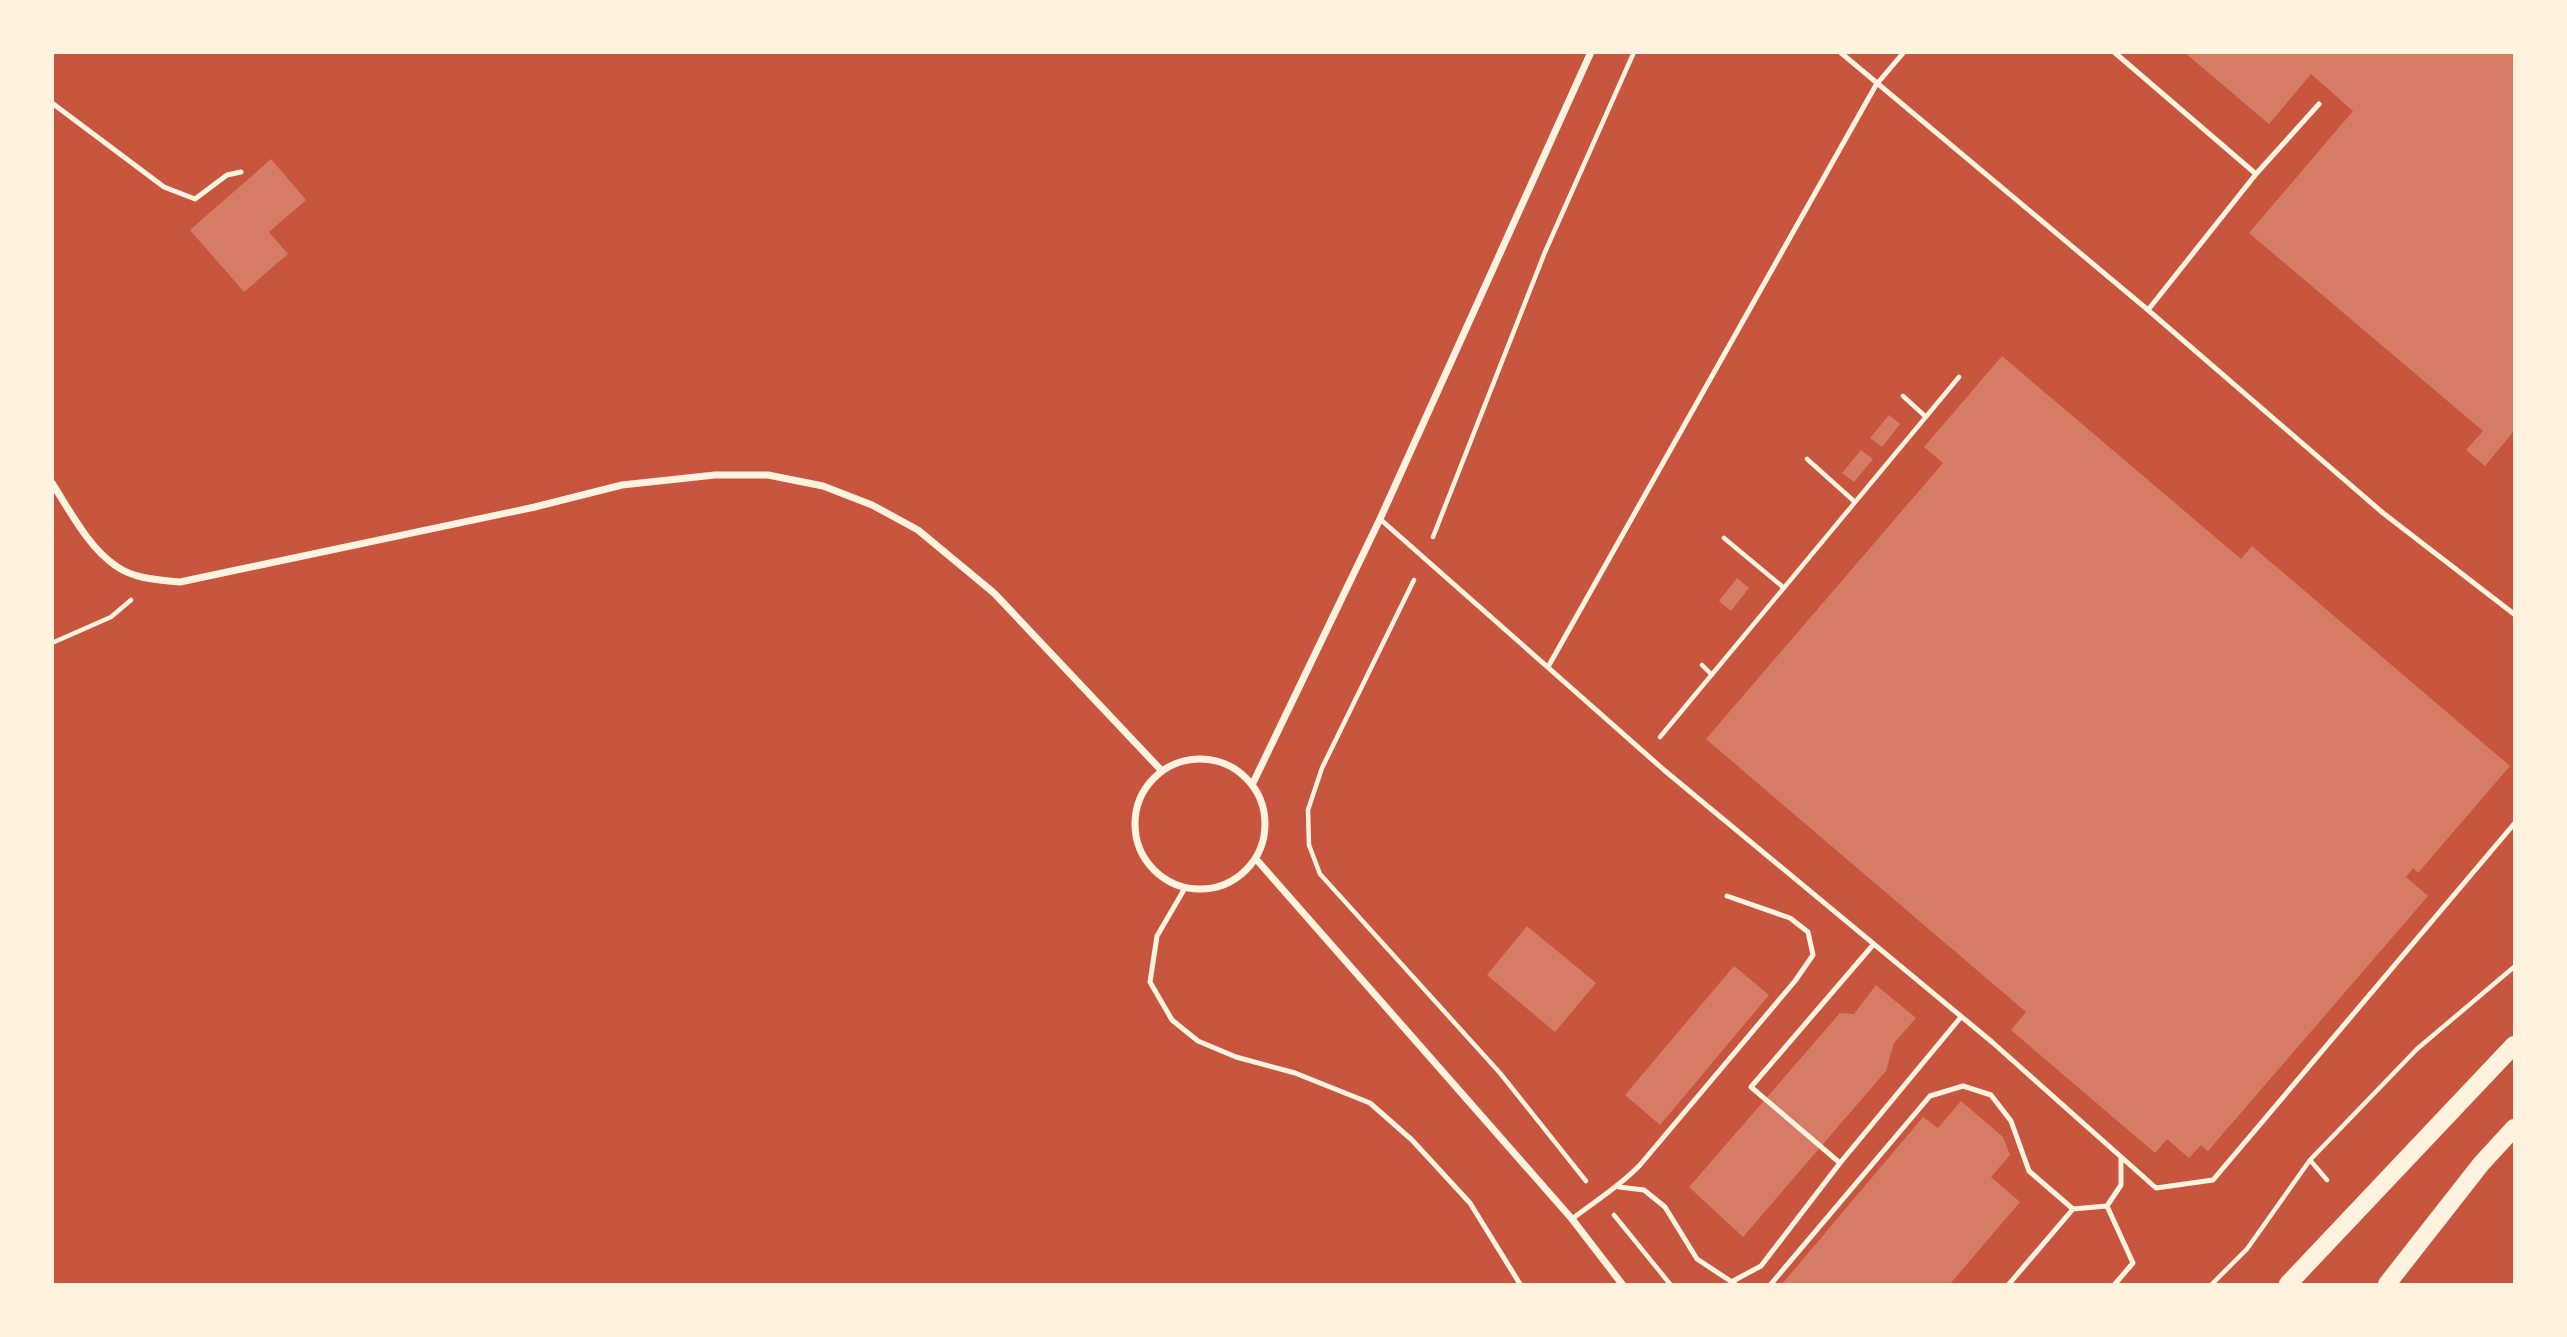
<svg xmlns="http://www.w3.org/2000/svg" width="2567" height="1337" viewBox="0 0 2567 1337" font-family="'Open Sans',sans-serif">
	<style>
		.building { fill: #d67c66 }
		.lines { fill: none; stroke-linecap: round; stroke-linejoin: round }
		.path { stroke: #fff3e0; stroke-width: 4.5 }
		.service { stroke: #fff3e0; stroke-width: 5 }
		.minor { stroke: #fff3e0; stroke-width: 7 }
		.primary { stroke: #fff3e0; stroke-width: 18 }
	</style>
	<rect width="100%" height="100%" fill="#c8553d"/>
	<!-- building -->
	<path class="building" d="M2184,52H2514V431L2485,466L2466,450L2483,431L2249,233L2353,111L2311,74L2269,124Z
		M271,159L306,200L269,232L288,254L244,292L190,230Z
		M2002,356L2241,559L2252,546L2510,766L2418,873L2413,868L2406,877L2428,896L2208,1151L2201,1145L2189,1158L2167,1139L2155,1153L2011,1030L2026,1012L1706,739L1943,463L1924,447Z
		M1889,415L1900,424L1882,447L1870,438Z
		M1861,450L1873,459L1854,482L1842,473Z
		M1737,578L1749,588L1731,611L1719,601Z
		M1527,926L1596,983L1555,1032L1487,975Z
		M1734,966L1769,995L1660,1125L1625,1095Z
		M1876,985L1916,1018L1894,1043L1886,1071L1743,1237L1689,1187L1840,1013L1854,1014Z
		M1961,1101L2003,1137L2010,1155L1991,1177L2020,1202L1950,1284H1782L1923,1117L1938,1128Z"/>
	<g class="lines">
		<!-- path -->
		<path class="path" d="M1903,396L1926,417
			M1807,459L1855,502
			M1433,537L1545,252L1634,52
			M1724,538L1784,588
			M1414,580L1322,768L1308,810L1309,845L1320,874L1500,1073L1586,1181
			M52,643L111,617L131,600
			M1702,665L1712,675
			M1660,737L1959,377
			M2310,1160L2327,1180
			M1614,1215L1670,1284
			M2212,1284L2247,1249L2310,1160L2417,1049L2514,967"/>
		<!-- service -->
		<path class="service" d="M1840,52L2148,310L2383,513L2514,614
			M2114,52L2256,174
			M52,103L164,187L195,199L227,175L241,172
			M2148,310L2256,174L2319,104
			M1380,519L1664,770L1992,1042L2156,1188L2213,1180L2514,824
			M1548,667L1876,85L1904,52
			M1185,888L1157,936L1150,982L1172,1020L1198,1041L1236,1057L1295,1073L1370,1103L1412,1140L1470,1203L1520,1284
			M1840,1163L1751,1087L1873,945
			M1619,1187L1644,1190L1665,1207L1697,1259L1735,1284
			M2107,1206L2121,1185V1157
			M1572,1219C1595,1201 1619,1187 1640,1165L1795,981L1813,955L1808,932L1790,918L1727,896
			M1733,1281L1761,1266L1840,1163L1961,1017
			M1771,1284L1930,1096L1963,1086L1991,1095L2011,1121L2029,1171L2073,1209
			M2009,1284L2073,1209L2107,1206L2133,1263L2115,1284"/>
		<!-- minor -->
		<path class="minor" d="M52,483C70,511 89,548 116,566C134,579 159,580 180,582L535,507L622,485L715,475H768L823,486L872,505L918,530L994,593L1161,770
			M1135 824a65 65 0 1 1 130 0a65 65 0 1 1-130 0Z
			M1253,783L1380,519L1591,52
			M1256,859L1572,1219L1622,1284"/>
		<!-- primary -->
		<path class="primary" d="M2288,1284L2514,1045
			M2387,1284L2481,1164L2514,1128"/>
	</g>
	<!-- border -->
	<rect width="2567" height="1337" fill="none" stroke="#fff3e0" stroke-width="108"/>
</svg>
